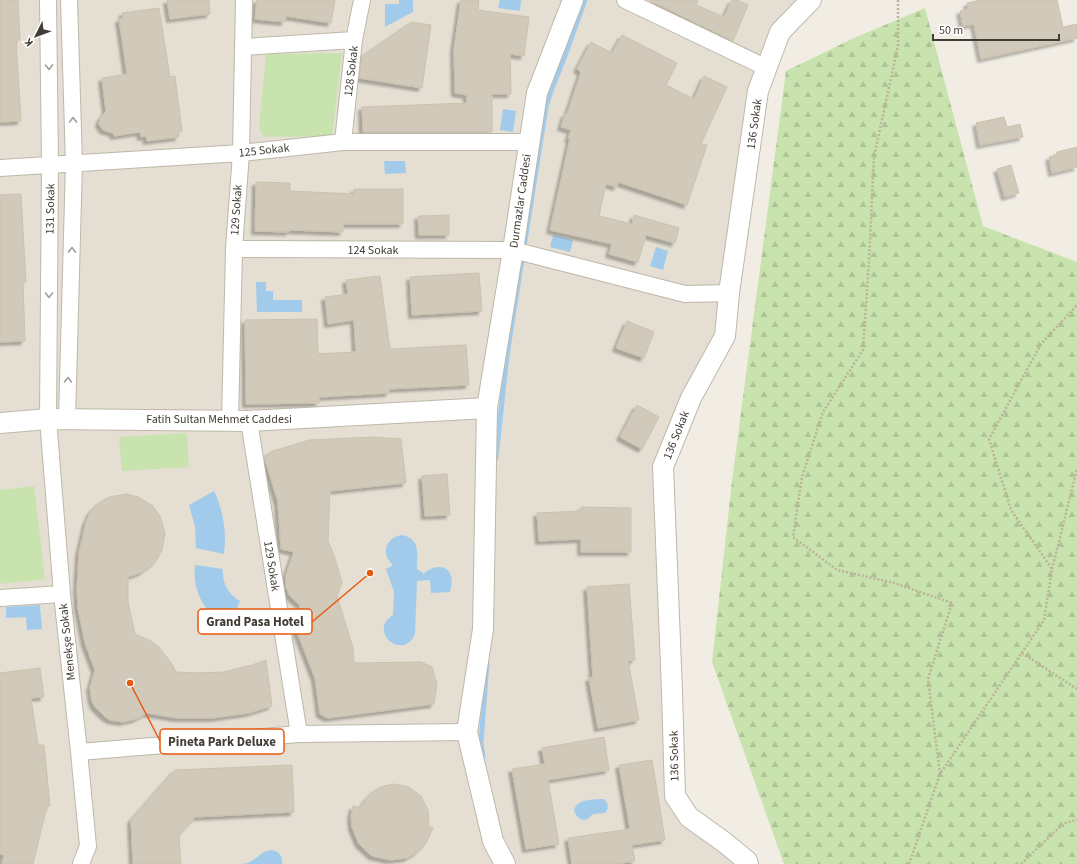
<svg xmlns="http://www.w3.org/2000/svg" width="1077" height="864" viewBox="0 0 1077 864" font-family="'Source Sans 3',sans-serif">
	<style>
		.residential { fill: #e4dfd2 }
		.forest { fill: url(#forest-firs) }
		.park { fill: #c9e3ae }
		.water { fill: #a2cbeb }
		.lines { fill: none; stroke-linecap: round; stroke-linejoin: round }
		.stream { stroke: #a2cbeb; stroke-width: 5 }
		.building { fill: #d1c9ba; stroke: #ccc1ad; filter: url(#shadow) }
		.minor-casing { stroke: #beb8aa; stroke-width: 18 }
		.tertiary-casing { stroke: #beb8aa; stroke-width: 22 }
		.path { stroke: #bcb199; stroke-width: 2.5; stroke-dasharray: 2 2; stroke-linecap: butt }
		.minor { stroke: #fff; stroke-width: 16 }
		.tertiary { stroke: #fff; stroke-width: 20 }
		.oneway { stroke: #a09e9a }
		.labels { text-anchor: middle; stroke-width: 3.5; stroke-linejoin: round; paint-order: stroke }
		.street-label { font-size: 12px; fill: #423d34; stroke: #fff }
		.leader { fill: none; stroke: #e8590c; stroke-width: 1.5 }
		.callout-dot { fill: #e8590c; stroke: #fff; stroke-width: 1.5 }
		.callout { fill: #fff; stroke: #e8590c; stroke-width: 1.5 }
		.callout-label { font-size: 13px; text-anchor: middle; font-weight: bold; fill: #423d34 }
	</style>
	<defs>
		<pattern id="forest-firs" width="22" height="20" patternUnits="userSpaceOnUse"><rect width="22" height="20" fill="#c9e3ae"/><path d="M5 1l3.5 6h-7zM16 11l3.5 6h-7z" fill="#aec496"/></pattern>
		<filter id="shadow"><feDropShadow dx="-3.5" dy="3.5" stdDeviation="1" flood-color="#0004"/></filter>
	</defs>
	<rect width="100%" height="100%" fill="#f1ede4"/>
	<!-- residential -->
	<path class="residential" d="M0,0H811L780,32L758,91L725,336L663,467L675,795L748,864H0Z"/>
	<!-- forest -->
	<path class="forest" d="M925,8L983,226L1077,262V864H784L712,662L732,481L786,71L854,38Z"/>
	<!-- park -->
	<path class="park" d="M342,53L332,136L264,137L259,128L266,54Z
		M187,433L189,467L122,471L119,437Z
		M34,486L45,579L0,584V490Z"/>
	<!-- water -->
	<path class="water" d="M399,0H413V12L385,27V4H399Z
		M500,0H521L520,11L498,8Z
		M503,109L516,111L513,132L500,130Z
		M384,161H405L406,173L385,174Z
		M553,235L573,240L570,252L550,247Z
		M656,247L668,251L663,270L650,266Z
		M256,282H266V291H273V300H302V312H257Z
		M214,491C223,510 227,532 224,554L196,548L195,526L189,505Z
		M402,535C421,539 417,554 417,569L424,574C431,566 447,563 451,576C453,580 451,587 450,592L431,593L430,580L417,581L415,634C403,662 367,631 393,615L394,592L386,569L393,565C380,554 386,537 402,535Z
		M195,565L223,569C222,583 228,594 240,601L229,627C205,615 192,592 195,565Z
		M40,605L42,629L27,630L26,617L6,618V607Z
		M600,799H604C608,803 610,810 604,813C601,814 597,813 594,814C590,815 592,816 589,818C582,823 576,817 574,810C578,799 590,800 600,799Z
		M271,850C279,851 283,856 282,864H242C255,863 260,851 271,850Z"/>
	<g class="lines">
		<!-- stream -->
		<path class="stream" d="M496,458L507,355L546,107L551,91L566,53L585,0
			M483,757L481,742L487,664"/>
	</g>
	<!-- building -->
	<path class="building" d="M0,0H18L20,40H16L21,121L0,122Z
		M167,0H209L210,14L170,19Z
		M257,0H335L331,23L286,16L285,22L255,19Z
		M461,0H479L478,10L529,17L524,56L510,54L511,94H492V132H363L362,107L467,103V95L455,93L454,49Z
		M649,0H698L696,5L724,17L732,0H737L748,5L733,41Z
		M980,0H1057L1063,27L1077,24V38L981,59L974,24L963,26L960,11L968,9L967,3Z
		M159,8L170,77L175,76L182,131L178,132L179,137L147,141L146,136L141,137L140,132L114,136L113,133L103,130L99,124L100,119L106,111L102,78L127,74L119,19L123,18L122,13Z
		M411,22L431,25L422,88L359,78L362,56Z
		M622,35L677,63L666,85L694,99L704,76L727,87L701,144L707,145L687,205L618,182L617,187L606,184L599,216L632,224L634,215L679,228L675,243L646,235L638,262L609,254L612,244L550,230L570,139H568L571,130L561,127L565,114H567L581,72L577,69L591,42L612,53Z
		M1004,117L1007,127L1020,124L1023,137L980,145L976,123Z
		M1077,147V167L1052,173L1049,157L1057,155V152Z
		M1011,165L1019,193L1005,197L997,169Z
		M256,182L290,183V191L354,194V189H403V224H343V232L289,230V232L255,231Z
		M21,194L26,282H23L25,341L0,342V195Z
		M449,215V235H419L418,216Z
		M479,273L482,311L412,315L410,277Z
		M380,276L390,349L466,345L469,385L389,389V393L319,397V403L246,404L245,320L317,319L318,354L356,352L354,320L328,324L325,297L348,294L346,280Z
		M627,321L654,332L644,358L616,348Z
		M637,405L659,417L642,449L620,437Z
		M374,437L401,439L406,483L330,491L328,541L335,558L342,583L337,596L353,648L354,663L421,662L432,667L437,684L434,704L328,718L320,714L315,678L294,624L298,621L300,605L290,596L286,587V575L294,552L281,549L278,502L265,459L270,452L309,440Z
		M447,474L450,515L425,516L422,476Z
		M127,494L138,497L153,506L160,516L165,533L162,550L156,561L142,572L128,577V602L135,634L149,640L158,646L172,664L176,672L196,673L224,672L252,665L266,660L272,706L249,713L213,718H177L147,713L136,719L123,722L110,720L104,716L95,707L92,701L90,688L95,670L85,643L78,608L77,589L79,553L86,522L91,511L99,503L109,497Z
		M581,507L631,508V552H581V539L539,541L537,513L581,511Z
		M629,584L635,660H628L639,720L598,728L589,678L593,677L587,587Z
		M40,668L44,697L31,698L38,745H44L50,806H47L33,864H2L4,855L0,854V673Z
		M604,737L609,770L548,780L559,844L526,849L512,769L545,764L542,748Z
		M652,760L665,840L632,845L635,861L616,864H572L568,838L630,829L619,765Z
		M292,765L294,812L195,817L179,835L181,864H133L131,820L175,770Z
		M394,784L409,787L421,796L428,810L429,827L433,828L426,843L417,852L407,858L390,860L372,856L359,844L352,827L351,816L353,806L360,808L368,797L375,790L384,786Z"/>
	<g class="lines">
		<!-- minor casing -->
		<g class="minor-casing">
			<path id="minor" d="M48,0L50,164L48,419L62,594L79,752L88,846L81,864
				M625,0L767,68
				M243,47L354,40
				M343,142L354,40L362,0
				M0,168L241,153L343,142H529
				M234,249L513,250L685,294L729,293
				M67,419L74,163L69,0
				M230,421L234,249L241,153L244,0
				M249,421L299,734
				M0,598L62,594
				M79,752L299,734L467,732"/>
		</g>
		<!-- tertiary casing -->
		<g class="tertiary-casing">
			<path id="tertiary" d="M0,423L48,419L249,421L487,408
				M505,864L493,841L467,732L483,629L487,408L513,250L537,93L573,0
				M748,864L747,861L724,842L689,817L675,796L672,691L663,467L691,398L725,336L729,293L758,91L780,32L811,0"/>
		</g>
		<!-- path -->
		<path class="path" d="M898,0V46L874,157L869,260L863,350L823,412L802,477L793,537L837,570L894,583L952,603L928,679L940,774L1044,620L1052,569L1011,510L989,439L1041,344L1077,305
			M1052,569L1077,469
			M1022,653L1077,689
			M909,864L940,774
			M1021,864L1064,823L1077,820"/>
		<!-- minor -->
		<use href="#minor" class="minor"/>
		<!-- tertiary -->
		<use href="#tertiary" class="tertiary"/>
	</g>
	<!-- one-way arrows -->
	<defs><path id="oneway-chevron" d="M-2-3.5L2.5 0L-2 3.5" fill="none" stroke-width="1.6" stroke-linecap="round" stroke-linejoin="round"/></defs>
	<g class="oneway">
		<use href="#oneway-chevron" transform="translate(49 67) rotate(89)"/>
		<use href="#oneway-chevron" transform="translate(73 120) rotate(-92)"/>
		<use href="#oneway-chevron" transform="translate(72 250) rotate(-88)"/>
		<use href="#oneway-chevron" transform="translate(49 295) rotate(91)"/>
		<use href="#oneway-chevron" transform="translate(68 380) rotate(-88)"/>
	</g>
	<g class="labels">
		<!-- street labels -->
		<g class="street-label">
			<text transform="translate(351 71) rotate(-83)" y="4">128 Sokak</text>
			<text transform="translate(754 124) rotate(-82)" y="4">136 Sokak</text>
			<text transform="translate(264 150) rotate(-6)" y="4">125 Sokak</text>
			<text transform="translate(520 201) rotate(-82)" y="4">Durmazlar Caddesi</text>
			<text transform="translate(50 209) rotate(-89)" y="4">131 Sokak</text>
			<text transform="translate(236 210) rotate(-86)" y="4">129 Sokak</text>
			<text x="373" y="254">124 Sokak</text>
			<text x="219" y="423">Fatih Sultan Mehmet Caddesi</text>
			<text transform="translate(676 435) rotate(-68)" y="4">136 Sokak</text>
			<text transform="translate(272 566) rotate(81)" y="4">129 Sokak</text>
			<text transform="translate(67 642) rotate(-96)" y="4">Menekşe Sokak</text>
			<text transform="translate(674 756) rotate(-91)" y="4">136 Sokak</text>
		</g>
	</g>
	<!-- callouts -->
	<path class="leader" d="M370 573L312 622M130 683L160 741"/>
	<g class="callout-dot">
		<circle cx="370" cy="573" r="4"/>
		<circle cx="130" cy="683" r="4"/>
	</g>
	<g class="callout">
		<rect x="198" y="609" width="114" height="25" rx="4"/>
		<rect x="160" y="729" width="124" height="25" rx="4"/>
	</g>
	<g class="callout-label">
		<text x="255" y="626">Grand Pasa Hotel</text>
		<text x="222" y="746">Pineta Park Deluxe</text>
	</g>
	<!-- north arrow -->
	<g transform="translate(36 36) rotate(228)" stroke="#ffffff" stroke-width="3" paint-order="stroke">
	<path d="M0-3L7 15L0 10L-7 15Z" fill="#423d34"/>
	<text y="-6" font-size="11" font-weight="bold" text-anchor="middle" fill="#423d34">K</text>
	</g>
	<!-- scale -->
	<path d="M933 34v6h126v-6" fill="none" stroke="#423d34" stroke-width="2"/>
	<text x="939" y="34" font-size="12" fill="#423d34" stroke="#ffffff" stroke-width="3" paint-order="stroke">50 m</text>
</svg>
